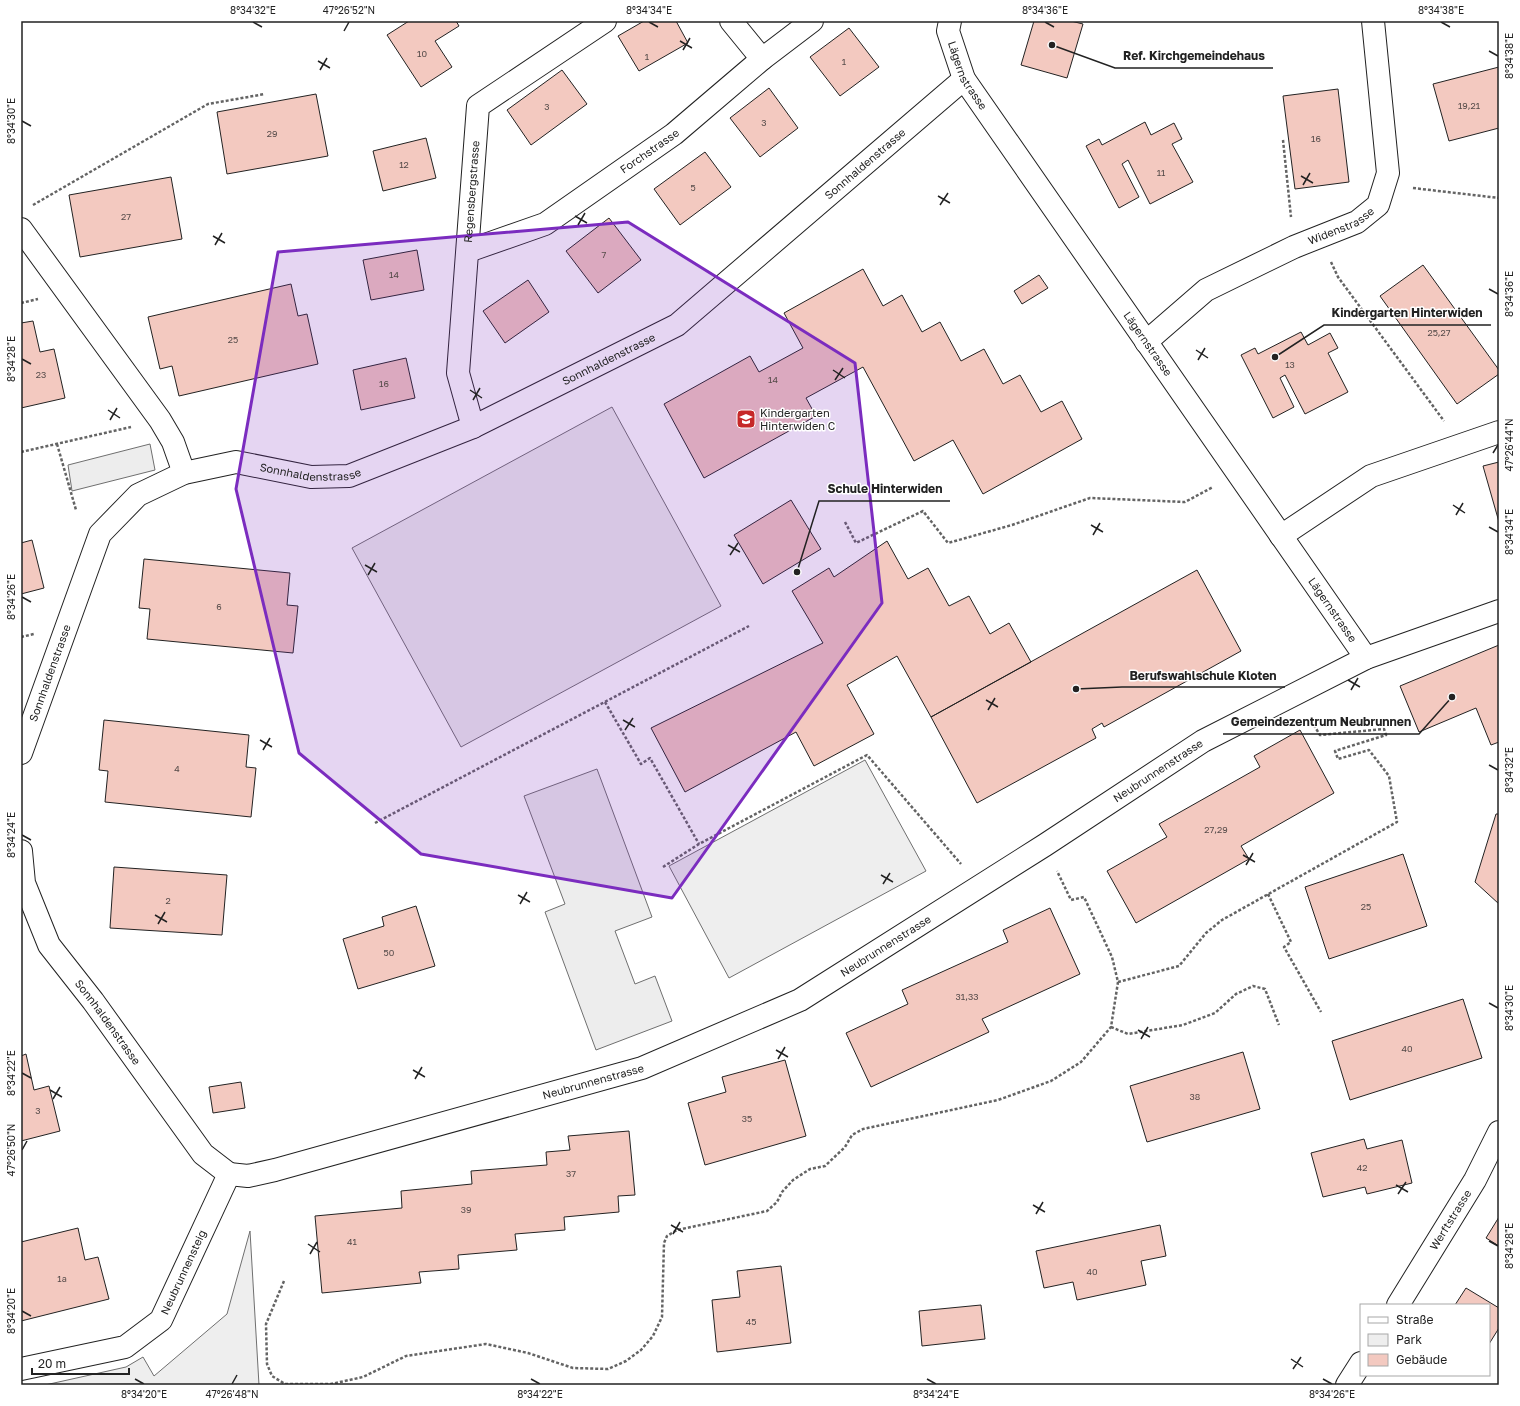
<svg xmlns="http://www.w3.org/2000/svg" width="1520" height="1406" viewBox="0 0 1520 1406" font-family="'Golos Text',sans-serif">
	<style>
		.green { fill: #eee; stroke: #6f6f6f }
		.parking { fill: #ededed; stroke: #6f6f6f }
		.building { fill: #f3c9c0; stroke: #222 }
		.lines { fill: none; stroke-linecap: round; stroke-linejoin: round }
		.minor-casing { stroke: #222; stroke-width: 24 }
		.path { stroke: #646464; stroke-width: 2.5; stroke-dasharray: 3 2; stroke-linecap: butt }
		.minor { stroke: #fff; stroke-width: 22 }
		.marked { fill: #7b2cbf; fill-opacity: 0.2; stroke: #7b2cbf; stroke-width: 3; stroke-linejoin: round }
		.ticks { fill: none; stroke: #222; stroke-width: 1.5 }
		.labels { text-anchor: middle; stroke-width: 3; stroke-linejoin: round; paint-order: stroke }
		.number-label { font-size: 9px; fill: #564c4a }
		.street-label { font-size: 11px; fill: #222; stroke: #fff }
		.poi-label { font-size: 11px; fill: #222; stroke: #fff; text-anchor: start }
		.leader { fill: none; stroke: #222; stroke-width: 1.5 }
		.callout-dot { fill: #222; stroke: #fff; stroke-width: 1.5 }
		.callout-label { font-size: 12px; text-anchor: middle; font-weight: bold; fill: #222; stroke: #fff; stroke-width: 3; stroke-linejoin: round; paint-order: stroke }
		.neatline { fill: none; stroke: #222; stroke-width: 1.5 }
		.ticks-label { font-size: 10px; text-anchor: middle; fill: #222 }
	</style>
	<rect width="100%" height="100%" fill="#fff"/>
	<!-- green -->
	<path class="green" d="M612,407L721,606L461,747L352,548Z
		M865,760L926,871L729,978L669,866Z
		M250,1231L259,1385H144V1384L45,1385L126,1367L143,1357L154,1376L227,1314Z"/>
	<!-- parking -->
	<path class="parking" d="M150,444L155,470L72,491L68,465Z
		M597,769L652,917L615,931L635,984L655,976L672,1021L596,1050L545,912L565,904L524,796Z"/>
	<!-- building -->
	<path class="building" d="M409,21H456L459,26L435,41L452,67L421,87L387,35Z
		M644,21H676L688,43L639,71L618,36Z
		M1034,21H1071L1083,24L1067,78L1021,65Z
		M849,28L879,67L840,96L810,57Z
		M1499,67V128L1449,141L1433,84Z
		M562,70L587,104L531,145L507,110Z
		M769,88L798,128L760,157L730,118Z
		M1338,89L1349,182L1295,189L1283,96Z
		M316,94L328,156L227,174L217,112Z
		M1145,122L1151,135L1174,123L1182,139L1172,144L1193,182L1150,204L1128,160L1122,164L1139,197L1119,208L1086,146L1099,139L1102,145Z
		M426,138L436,178L383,191L373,151Z
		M705,152L731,187L680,225L654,189Z
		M171,177L182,239L80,257L69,195Z
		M609,218L641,260L598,293L566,251Z
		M417,250L424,290L371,300L363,260Z
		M1423,265L1499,370V374L1457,404L1380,296Z
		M863,269L883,306L902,295L922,332L940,322L961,361L984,349L1003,384L1020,375L1041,412L1062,401L1082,439L983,494L953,440L914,461L863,367L806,398L816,416L704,478L664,404L750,356L759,372L803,348L784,313Z
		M1039,275L1048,288L1022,304L1014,291Z
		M528,280L549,312L505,343L483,311Z
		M291,284L298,316L307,314L318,364L179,396L172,366L160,369L148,317Z
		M33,321L40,352L54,349L65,398L21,408V323Z
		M1301,332L1308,345L1330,333L1338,348L1328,353L1348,392L1305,414L1285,375L1280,378L1294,407L1273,418L1241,355L1255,348L1258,354Z
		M406,358L415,398L361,410L353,370Z
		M1499,462V522L1483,466Z
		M791,500L821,549L763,584L734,535Z
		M32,540L44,588L21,594V543Z
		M887,541L908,579L928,568L949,606L969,596L990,634L1009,623L1031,662L931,717L897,656L847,685L874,734L814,766L796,732L685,792L651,728L823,643L792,591L829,568L834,577Z
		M144,559L290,573L287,605L298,606L293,653L147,639L150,609L139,608Z
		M1197,570L1241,651L1104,727L1102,723L1092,729L1096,738L977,803L931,717Z
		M1499,645V742L1491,745L1476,708L1419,732L1400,686Z
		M104,720L249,735L246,767L256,768L251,817L105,802L108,771L99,770Z
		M1300,730L1334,793L1241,846L1249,859L1136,923L1107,871L1167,837L1159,824L1260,767L1254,756Z
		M1496,814H1499V904L1475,882Z
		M1403,854L1427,926L1329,959L1305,887Z
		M114,867L227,875L222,935L110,928Z
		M416,906L435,966L358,989L343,939L384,926L382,917Z
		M1050,908L1080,974L982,1019L989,1032L871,1087L846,1033L908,1004L902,990L1008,942L1003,930Z
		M1463,999L1482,1058L1350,1100L1332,1041Z
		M1243,1052L1260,1109L1147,1142L1130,1086Z
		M26,1054L34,1090L49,1086L60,1131L21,1141V1056Z
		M785,1060L806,1136L705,1165L688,1103L726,1092L722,1077Z
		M241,1082L245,1108L213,1113L209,1087Z
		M629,1131L635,1195L618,1196L619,1212L564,1217L565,1230L515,1234L517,1250L458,1255L459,1269L419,1272L421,1283L322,1293L315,1216L402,1208L401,1191L472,1184L471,1171L547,1165L546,1152L570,1150L568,1136Z
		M1364,1139L1367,1149L1402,1140L1412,1183L1367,1194L1365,1187L1323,1197L1311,1153Z
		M1499,1217V1246L1486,1238Z
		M1160,1225L1166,1256L1141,1261L1146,1285L1077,1300L1073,1282L1044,1288L1036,1251Z
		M78,1228L85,1260L98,1257L109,1299L21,1321V1242Z
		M781,1266L791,1343L717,1352L712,1300L740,1297L737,1271Z
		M1466,1288L1499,1308V1328L1489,1344V1305H1455Z
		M981,1305L985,1339L922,1346L919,1311Z"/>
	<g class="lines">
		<!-- minor casing -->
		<g class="minor-casing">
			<g id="minor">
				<path d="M731,21L762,59"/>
				<path id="s1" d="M950,21L948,31L964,79L1366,658"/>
				<path d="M21,229L160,420L173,442L184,473"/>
				<path id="s2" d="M468,251L545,224L674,134L762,59L812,21"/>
				<path id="s3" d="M1146,342L1206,290L1294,247L1357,222L1378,205L1388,173L1373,21"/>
				<path id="s4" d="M473,427L458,373L478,106L605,21"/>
				<path d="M1281,536L1371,476L1499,432"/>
				<path id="s5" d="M21,753L100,534L138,495L184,473L236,462L311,477L349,476L473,427L677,325L964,79"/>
				<path id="s6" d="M21,851L24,883L49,945L93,1001L203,1154L229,1174"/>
				<path id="s7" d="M229,1174L248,1176L275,1170L642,1068L800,1000L1045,845L1203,741L1366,658L1499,611"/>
				<path id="s8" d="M1398,1305L1475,1180L1499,1132"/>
				<path id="s9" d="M21,1369L125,1347L161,1320L229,1174"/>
				<path d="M1347,1385L1361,1363"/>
			</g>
		</g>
		<!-- path -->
		<path class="path" d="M1283,140L1291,217
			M1413,188L1499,198
			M33,205L208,104L265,94
			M1331,262L1338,277L1444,421
			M21,303L38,299
			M57,444L76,510
			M21,452L131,427
			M845,522L856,543L923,511L948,543L1012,525L1090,498L1185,502L1213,487
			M21,637L34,634
			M605,702L641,764L650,758L699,844
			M375,823L749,626
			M663,867L699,844L867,755L961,864
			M1268,894L1291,942L1284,947L1321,1012
			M1118,982L1179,966L1206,933L1222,920L1397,822L1389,776L1369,750L1338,759L1335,751L1386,735L1384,729L1320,735L1310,719
			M1111,1027L1128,1034L1183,1025L1215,1013L1236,994L1253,986L1265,989L1279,1025
			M284,1281L266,1324L267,1364L272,1376L285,1384H331L363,1377L406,1356L486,1344L528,1353L573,1368L608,1369L626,1361L641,1350L653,1336L662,1317L664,1243L667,1236L677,1230L767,1211L777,1202L782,1192L793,1180L810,1169L825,1166L845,1147L852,1135L863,1129L998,1100L1051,1081L1081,1062L1111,1027L1118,982L1112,957L1084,897L1071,900L1057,871"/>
		<!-- minor -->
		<use href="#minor" class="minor"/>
	</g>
	<!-- marked area -->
	<path class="marked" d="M628,222L855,363L882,603L672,898L421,854L299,753L236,489L278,252Z"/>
	<!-- ticks -->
	<path class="ticks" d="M253,22L262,27M649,22L658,27M1045,22L1054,27M1441,22L1450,27M344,31L349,22M680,41L692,48M683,50L690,38M1489,51L1498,56M318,61L330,68M320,70L327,58M22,121L31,126M1301,176L1313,183M1303,185L1310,173M938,196L950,203M940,205L948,193M575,216L587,223M578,225L585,213M213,236L225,243M215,245L222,233M1489,289L1498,294M1196,350L1208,358M22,359L31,364M1198,360L1205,348M833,370L845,378M835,380L843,368M470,390L482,398M473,400L480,388M108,410L120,418M110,420L117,408M1493,453L1498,445M1453,505L1465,513M1456,515L1463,503M1091,525L1103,532M1489,527L1498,532M1093,535L1100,523M728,545L740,552M730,555L738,543M365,565L377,572M368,575L375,563M22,597L31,602M1348,680L1360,687M1351,690L1358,678M986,700L998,707M988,710L995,698M623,720L635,727M625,730L633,718M260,740L272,747M263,750L270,738M1489,765L1498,770M22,835L31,840M1243,855L1255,862M1246,865L1253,853M881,875L893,882M883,884L890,873M518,895L530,902M520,904L527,892M155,915L167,922M158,924L165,912M1489,1003L1498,1008M1138,1030L1150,1037M1141,1039L1148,1027M776,1050L788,1057M778,1059L785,1047M413,1070L425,1077M22,1073L31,1078M415,1079L422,1067M50,1090L62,1097M53,1099L60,1087M22,1150L27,1141M1396,1185L1408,1192M1398,1194L1406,1182M1033,1205L1045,1212M1036,1214L1043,1202M671,1225L683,1232M673,1234L680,1222M1489,1241L1498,1246M308,1244L320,1252M310,1254L317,1242M22,1311L31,1316M1291,1359L1303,1367M1293,1369L1301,1357M135,1379L144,1384M531,1379L540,1384M927,1379L936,1384M1323,1379L1332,1384M232,1384L237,1375"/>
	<!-- icons -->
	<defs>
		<g id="school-square" transform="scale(1)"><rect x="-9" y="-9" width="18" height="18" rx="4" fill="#c62828" stroke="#fff"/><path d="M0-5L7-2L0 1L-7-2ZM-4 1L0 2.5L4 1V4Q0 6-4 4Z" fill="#fff"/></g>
	</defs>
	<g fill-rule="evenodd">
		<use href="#school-square" x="746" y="419"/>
	</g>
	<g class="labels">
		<!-- number labels -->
		<g class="number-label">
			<text x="422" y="57">10</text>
			<text x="647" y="60">1</text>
			<text x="844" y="65">1</text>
			<text x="1469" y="109">19,21</text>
			<text x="547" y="110">3</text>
			<text x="764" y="126">3</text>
			<text x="272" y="137">29</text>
			<text x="1316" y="142">16</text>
			<text x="404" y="168">12</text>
			<text x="1161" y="176">11</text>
			<text x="693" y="191">5</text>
			<text x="126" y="220">27</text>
			<text x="604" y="258">7</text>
			<text x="394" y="278">14</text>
			<text x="1439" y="336">25,27</text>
			<text x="233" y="343">25</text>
			<text x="1290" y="368">13</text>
			<text x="41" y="378">23</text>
			<text x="773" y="383">14</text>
			<text x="384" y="387">16</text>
			<text x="219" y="610">6</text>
			<text x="177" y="772">4</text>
			<text x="1216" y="833">27,29</text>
			<text x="168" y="904">2</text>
			<text x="1366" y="910">25</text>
			<text x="389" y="956">50</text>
			<text x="967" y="1000">31,33</text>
			<text x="1407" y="1052">40</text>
			<text x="1195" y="1100">38</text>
			<text x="38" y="1114">3</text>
			<text x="747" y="1122">35</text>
			<text x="1362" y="1171">42</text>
			<text x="571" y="1177">37</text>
			<text x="466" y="1213">39</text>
			<text x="352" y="1245">41</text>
			<text x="1092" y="1275">40</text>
			<text x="62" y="1282">1a</text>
			<text x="751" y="1325">45</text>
		</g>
		<!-- street labels -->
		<g class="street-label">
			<text dy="4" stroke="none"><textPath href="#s1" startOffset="59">Lägernstrasse</textPath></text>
			<text dy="4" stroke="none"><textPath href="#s2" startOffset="209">Forchstrasse</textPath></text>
			<text dy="4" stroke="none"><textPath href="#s5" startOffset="1115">Sonnhaldenstrasse</textPath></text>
			<text dy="4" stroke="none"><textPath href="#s4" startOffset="238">Regensbergstrasse</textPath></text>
			<text dy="4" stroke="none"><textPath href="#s3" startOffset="229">Widenstrasse</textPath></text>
			<text dy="4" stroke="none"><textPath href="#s1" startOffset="383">Lägernstrasse</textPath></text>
			<text dy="4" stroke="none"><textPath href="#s5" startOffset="791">Sonnhaldenstrasse</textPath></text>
			<text dy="4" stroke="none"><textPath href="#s5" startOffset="467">Sonnhaldenstrasse</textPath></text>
			<text dy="4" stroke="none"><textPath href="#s1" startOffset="707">Lägernstrasse</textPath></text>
			<text dy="4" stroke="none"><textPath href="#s5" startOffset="85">Sonnhaldenstrasse</textPath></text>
			<text dy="4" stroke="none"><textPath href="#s7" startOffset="1025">Neubrunnenstrasse</textPath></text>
			<text dy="4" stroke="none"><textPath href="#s7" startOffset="701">Neubrunnenstrasse</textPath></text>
			<text dy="4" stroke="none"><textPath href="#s6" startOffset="196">Sonnhaldenstrasse</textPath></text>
			<text dy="4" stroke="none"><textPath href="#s7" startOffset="377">Neubrunnenstrasse</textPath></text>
			<text dy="4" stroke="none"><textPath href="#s8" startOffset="100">Werftstrasse</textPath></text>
			<text dy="4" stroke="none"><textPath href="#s9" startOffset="204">Neubrunnensteig</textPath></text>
		</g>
		<!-- poi labels -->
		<g class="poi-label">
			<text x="760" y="417">Kindergarten<tspan x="760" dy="13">Hinterwiden C</tspan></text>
		</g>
	</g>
	<!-- callouts -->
	<path class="leader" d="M1052 45L1115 68H1273M1275 357L1324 325H1491M797 572L819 501H950M1076 689L1122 687H1285M1452 697L1419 734H1223"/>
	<g class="callout-dot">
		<circle cx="1052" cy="45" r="4"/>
		<circle cx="1275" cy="357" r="4"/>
		<circle cx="797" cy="572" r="4"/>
		<circle cx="1076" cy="689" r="4"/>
		<circle cx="1452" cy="697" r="4"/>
	</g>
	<g class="callout-label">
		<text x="1194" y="60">Ref. Kirchgemeindehaus</text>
		<text x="1407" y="317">Kindergarten Hinterwiden</text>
		<text x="885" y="493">Schule Hinterwiden</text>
		<text x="1203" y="680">Berufswahlschule Kloten</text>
		<text x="1321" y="726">Gemeindezentrum Neubrunnen</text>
	</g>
	<!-- border -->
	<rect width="1520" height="1406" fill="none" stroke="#ffffff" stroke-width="44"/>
	<!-- legend -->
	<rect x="1360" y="1304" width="130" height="72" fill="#ffffff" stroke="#a7a7a7"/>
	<rect x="1368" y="1317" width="20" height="6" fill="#ffffff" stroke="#a7a7a7"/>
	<text x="1396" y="1324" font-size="12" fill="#222222">Straße</text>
	<rect x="1368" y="1334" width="20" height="12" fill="#eeeeee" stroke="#a7a7a7"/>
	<text x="1396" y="1344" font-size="12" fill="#222222">Park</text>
	<rect x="1368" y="1354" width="20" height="12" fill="#f3c9c0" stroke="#a7a7a7"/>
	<text x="1396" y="1364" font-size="12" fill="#222222">Gebäude</text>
	<!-- scale -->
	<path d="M32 1368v6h97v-6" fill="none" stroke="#222222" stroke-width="2"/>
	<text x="38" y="1368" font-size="12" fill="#222222" stroke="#ffffff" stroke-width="3" paint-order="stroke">20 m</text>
	<rect x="22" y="22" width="1476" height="1362" class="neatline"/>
	<g class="ticks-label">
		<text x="253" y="14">8°34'32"E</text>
		<text x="349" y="14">47°26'52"N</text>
		<text x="649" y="14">8°34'34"E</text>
		<text x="1045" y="14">8°34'36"E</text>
		<text x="1441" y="14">8°34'38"E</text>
		<text transform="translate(1509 56) rotate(-90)" y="4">8°34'38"E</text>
		<text transform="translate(11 121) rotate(-90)" y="4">8°34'30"E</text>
		<text transform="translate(1509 294) rotate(-90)" y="4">8°34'36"E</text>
		<text transform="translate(11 359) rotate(-90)" y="4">8°34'28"E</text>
		<text transform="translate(1509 445) rotate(-90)" y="4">47°26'44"N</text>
		<text transform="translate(1509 532) rotate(-90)" y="4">8°34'34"E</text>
		<text transform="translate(11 597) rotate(-90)" y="4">8°34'26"E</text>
		<text transform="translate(1509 770) rotate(-90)" y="4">8°34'32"E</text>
		<text transform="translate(11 835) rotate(-90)" y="4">8°34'24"E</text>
		<text transform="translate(1509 1008) rotate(-90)" y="4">8°34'30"E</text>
		<text transform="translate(11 1073) rotate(-90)" y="4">8°34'22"E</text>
		<text transform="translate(11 1150) rotate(-90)" y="4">47°26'50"N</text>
		<text transform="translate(1509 1246) rotate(-90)" y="4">8°34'28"E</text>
		<text transform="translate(11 1311) rotate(-90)" y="4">8°34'20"E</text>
		<text x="144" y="1398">8°34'20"E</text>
		<text x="232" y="1398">47°26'48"N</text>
		<text x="540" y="1398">8°34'22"E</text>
		<text x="936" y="1398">8°34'24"E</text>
		<text x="1332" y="1398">8°34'26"E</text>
	</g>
</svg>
